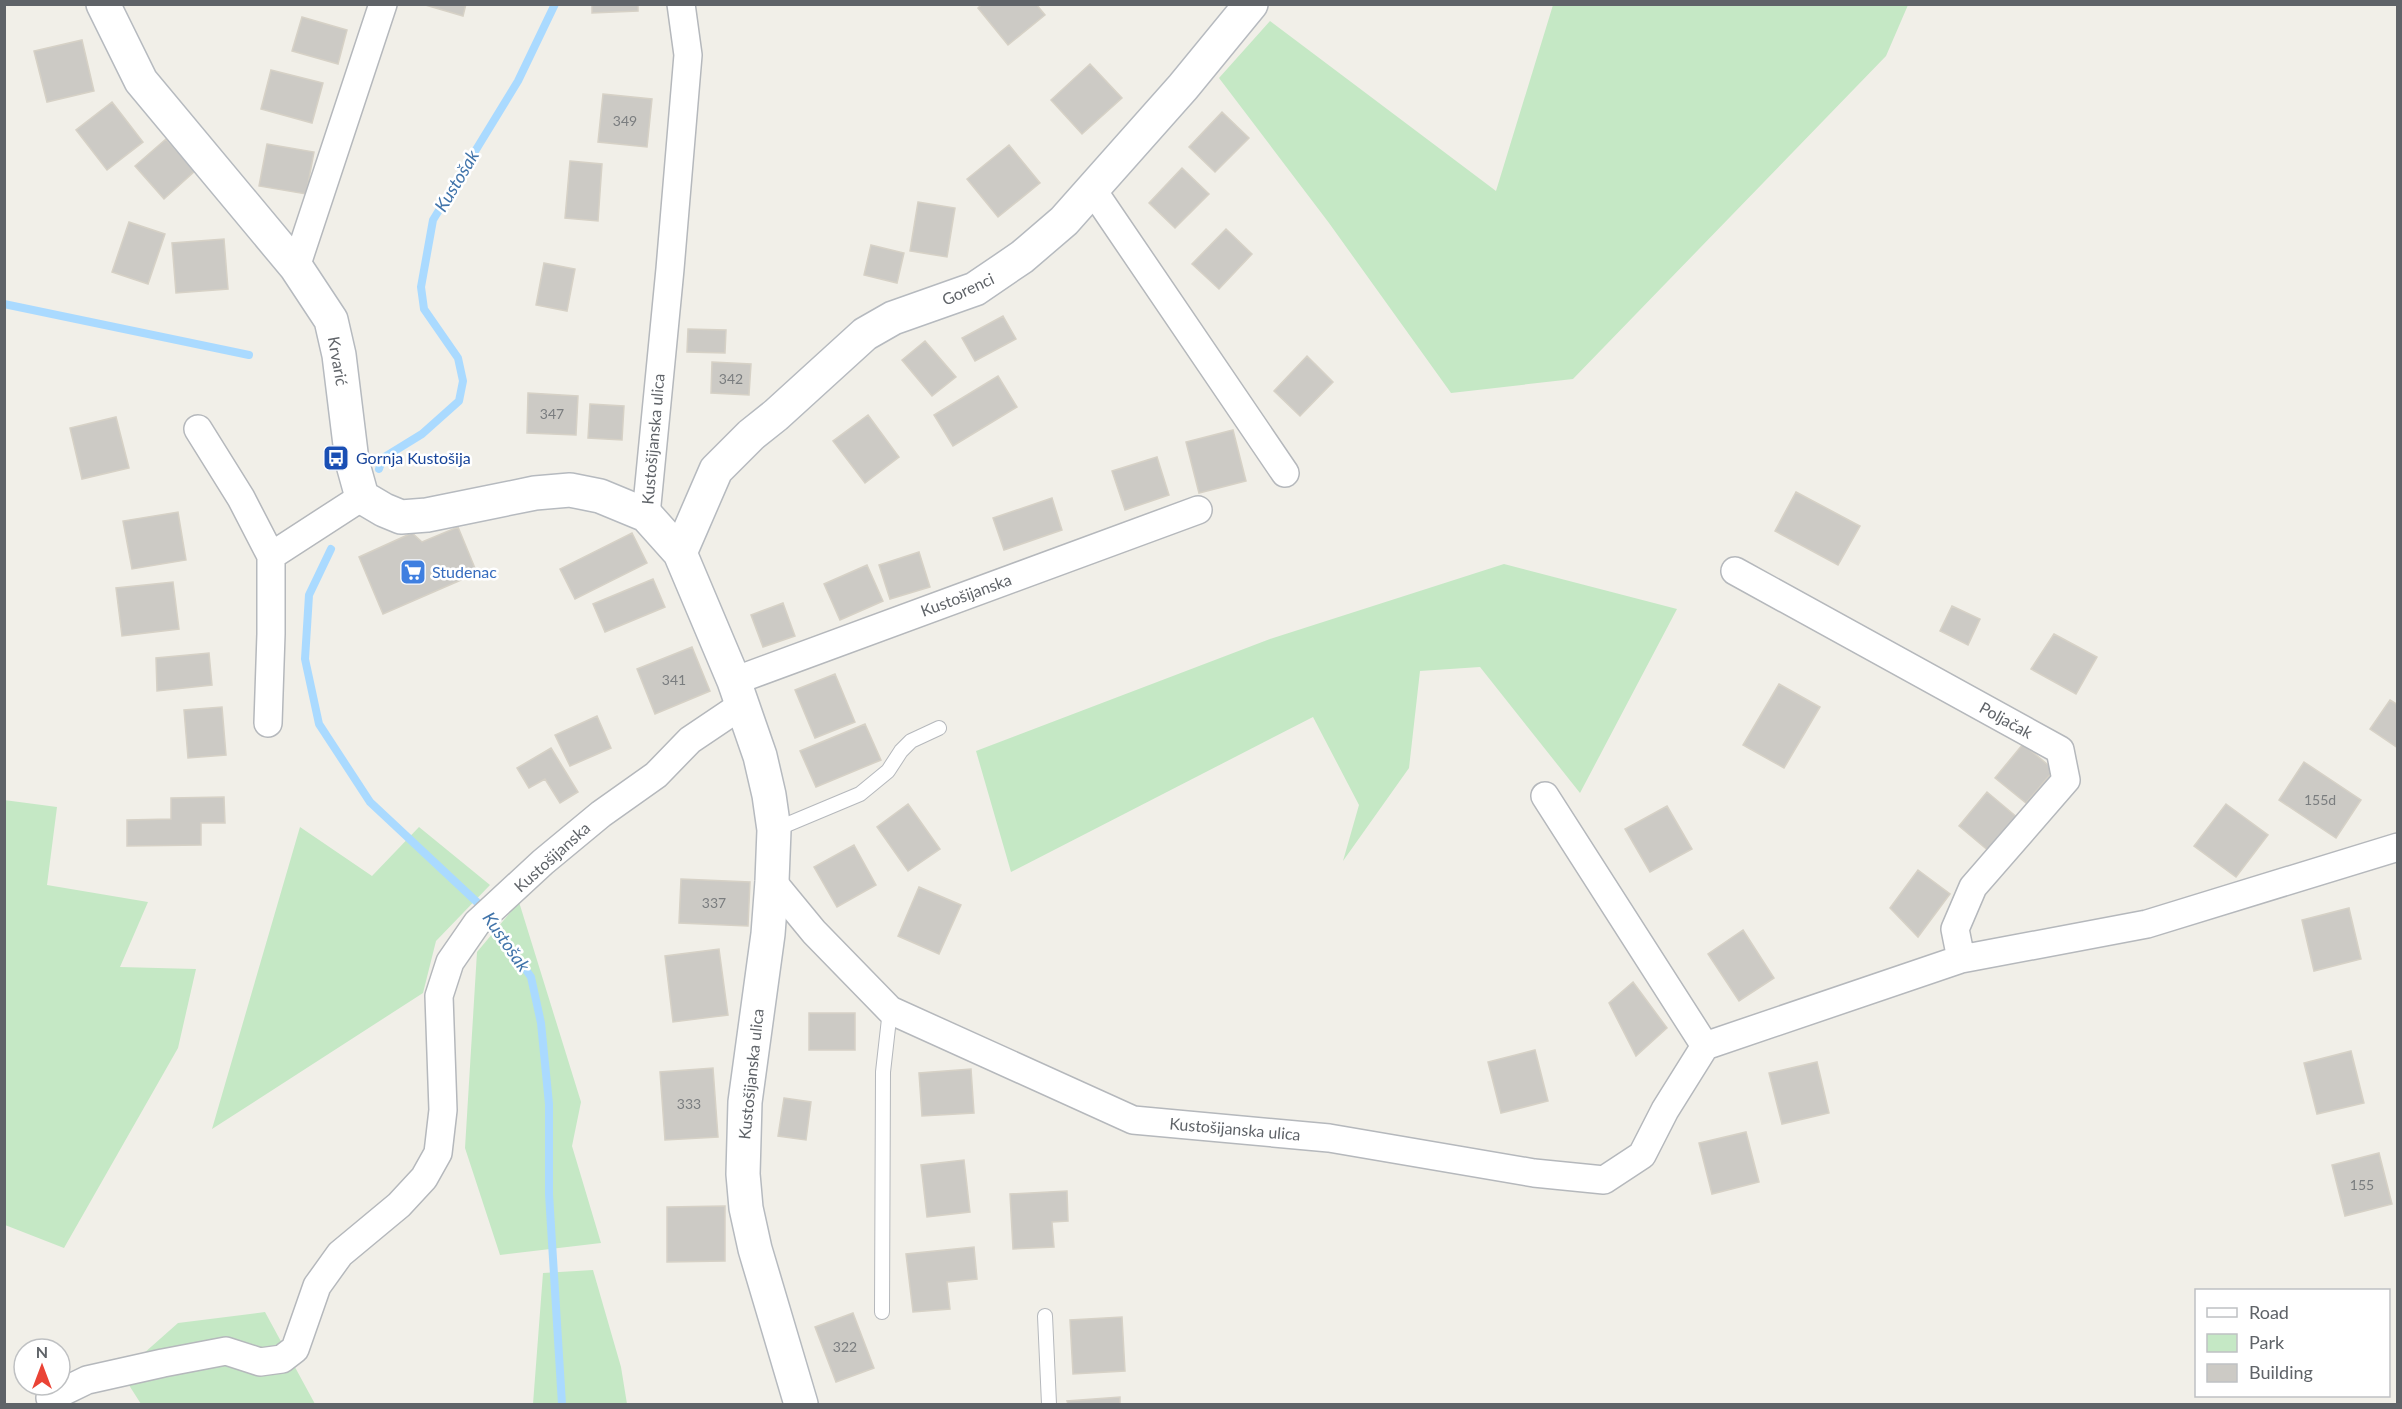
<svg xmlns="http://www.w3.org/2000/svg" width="2402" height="1409" viewBox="0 0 2402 1409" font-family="Lato,sans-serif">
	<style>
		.green { fill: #c5e8c5 }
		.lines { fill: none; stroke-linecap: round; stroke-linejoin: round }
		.stream { stroke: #aadaff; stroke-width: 8 }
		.building { fill: #cccac5; stroke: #d6d1c6; stroke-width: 1.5 }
		.lane-casing { stroke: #b5b8bc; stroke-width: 16 }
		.street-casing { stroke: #b5b8bc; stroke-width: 30 }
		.secondary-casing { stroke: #b6babf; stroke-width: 36 }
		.lane { stroke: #fff; stroke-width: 14 }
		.street { stroke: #fff; stroke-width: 27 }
		.secondary { stroke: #fff; stroke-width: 33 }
		.labels { text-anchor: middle; stroke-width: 5; stroke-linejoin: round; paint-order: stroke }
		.number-label { font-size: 14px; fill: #7a7d7f }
		.street-label { font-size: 16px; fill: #5f6368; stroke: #fff }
		.transit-label { font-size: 16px; fill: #164399; stroke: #fff; text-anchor: start }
		.shop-label { font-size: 16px; fill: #366cbe; stroke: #fff; text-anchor: start }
		.water-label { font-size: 18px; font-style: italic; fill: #4174aa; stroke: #fff }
	</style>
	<rect width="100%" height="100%" fill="#f1efe8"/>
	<!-- green -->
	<path class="green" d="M1553,5H1908L1886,56L1573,379L1451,393L1329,223L1219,78L1270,21L1496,191Z
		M1504,564L1677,609L1580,793L1480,667L1420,671L1409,768L1343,861L1359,805L1313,717L1011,872L976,751L1270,639Z
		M4,800L57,807L47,885L148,902L120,967L196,969L178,1048L64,1248L5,1225Z
		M300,827L372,876L419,827L490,885L436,941L423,993L212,1129Z
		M519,902L581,1102L572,1146L601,1243L500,1255L465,1148L477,952Z
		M593,1270L621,1367L627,1404H533L543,1273Z
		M265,1312L315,1404H141L127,1382L143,1354L178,1323Z"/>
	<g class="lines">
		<!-- stream -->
		<path class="stream" d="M4,304L249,355
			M379,469L383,458L422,434L459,401L463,381L458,358L424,309L421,287L433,220L518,81L555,4
			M331,549L309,595L305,659L319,724L370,802L479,904L531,977L541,1023L549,1104V1194L562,1404"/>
	</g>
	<!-- building -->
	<path class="building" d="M422,4H466L463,16Z
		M592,4H638V11L592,13Z
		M982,4H1036L1045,15L1008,45L978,8Z
		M302,17L347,30L338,64L292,51Z
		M82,40L94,91L47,102L34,51Z
		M1090,64L1122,98L1082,134L1051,100Z
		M271,70L323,83L312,123L261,109Z
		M603,94L652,99L647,147L598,142Z
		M112,102L143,142L107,170L76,130Z
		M1222,112L1249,138L1215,172L1189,147Z
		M166,139L195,171L164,199L135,166Z
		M267,144L314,152L306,194L259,186Z
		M1009,145L1040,183L998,217L967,179Z
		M570,161L602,164L598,221L565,218Z
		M1182,168L1209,194L1175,228L1149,203Z
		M918,202L955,208L947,257L910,251Z
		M129,222L165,234L148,284L112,272Z
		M1226,229L1252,254L1219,289L1192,264Z
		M224,239L228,289L176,293L172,243Z
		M871,245L904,253L897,283L864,275Z
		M544,263L575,269L567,311L536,305Z
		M1003,316L1016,339L975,361L962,338Z
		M688,329L726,330L725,353L687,352Z
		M925,341L956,377L932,396L902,360Z
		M1307,356L1333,382L1300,416L1274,391Z
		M712,362L751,364L749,395L711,393Z
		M998,376L1017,407L953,446L934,415Z
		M528,393L578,396L576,435L527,433Z
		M590,404L624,406L622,440L588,438Z
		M868,415L899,457L865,483L833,441Z
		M116,417L129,468L82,479L70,428Z
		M1233,430L1246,481L1199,493L1186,442Z
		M1157,457L1169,495L1125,510L1112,471Z
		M1796,492L1860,526L1838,565L1775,531Z
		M1052,498L1062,530L1004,550L993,518Z
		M178,512L186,560L132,569L123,521Z
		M458,527L477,573L383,614L359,557L412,533L422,542Z
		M632,533L647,563L575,599L560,569Z
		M919,552L930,587L890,599L879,565Z
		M867,565L883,601L840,620L824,584Z
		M653,579L665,607L605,632L593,604Z
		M173,582L179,629L122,636L116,588Z
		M783,603L795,636L763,647L751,615Z
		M1952,606L1980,619L1968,645L1940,631Z
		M2054,634L2097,657L2076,694L2031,669Z
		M692,647L710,691L655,714L637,669Z
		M209,653L212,685L157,691L156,658Z
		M835,674L855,722L815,738L795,690Z
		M1779,684L1820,707L1784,768L1743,745Z
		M2390,700L2398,705V748L2370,729Z
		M222,707L226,755L188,758L184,710Z
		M597,716L611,748L570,766L555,735Z
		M865,724L881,760L816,787L800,751Z
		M2023,744L2054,770L2026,803L1995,778Z
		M551,748L578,792L560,803L545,779L529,788L517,768Z
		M2304,762L2361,800L2336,838L2279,800Z
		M1987,792L2018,818L1990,852L1959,826Z
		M224,797L225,823H201V845L127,846V820L171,819V798Z
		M908,804L940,849L908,871L877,827Z
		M2226,804L2268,835L2236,877L2194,846Z
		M1667,806L1692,849L1650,872L1625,829Z
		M854,845L876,885L837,907L814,867Z
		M1918,870L1950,894L1918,937L1890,908Z
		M681,879L750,882L748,926L679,923Z
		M919,887L961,905L939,954L898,936Z
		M2349,908L2361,959L2314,971L2302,920Z
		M1743,930L1774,978L1739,1001L1708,954Z
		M719,949L728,1015L673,1022L665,956Z
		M1633,982L1667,1028L1636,1056L1609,1003Z
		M809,1013H855V1050H809Z
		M1535,1050L1548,1101L1501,1113L1488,1062Z
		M2351,1051L2364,1103L2317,1114L2304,1063Z
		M1817,1062L1829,1113L1782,1124L1769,1073Z
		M713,1068L718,1137L665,1140L660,1072Z
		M971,1069L974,1113L922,1116L919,1073Z
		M784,1098L811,1102L806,1140L778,1136Z
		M1746,1132L1759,1182L1712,1194L1699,1143Z
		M2379,1153L2392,1204L2345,1216L2332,1165Z
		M964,1160L970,1212L927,1217L921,1165Z
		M1067,1191L1068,1221L1052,1222L1054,1247L1013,1249L1010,1194Z
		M725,1206V1261L667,1262V1207Z
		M974,1247L977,1279L947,1282L950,1309L913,1312L906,1254Z
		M853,1313L874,1368L836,1382L815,1327Z
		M1122,1317L1125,1371L1073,1374L1070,1320Z
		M1120,1397V1404H1068L1067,1401Z"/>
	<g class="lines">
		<!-- lane casing -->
		<g class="lane-casing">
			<path id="lane" d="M774,830L860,794L888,771L901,751L911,741L939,728
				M882,1312L883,1072L890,1010
				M1045,1316L1049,1404"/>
		</g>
		<!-- street casing -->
		<g class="street-casing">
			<path id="street" d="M1092,189L1285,473
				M296,267L383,4
				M198,429L241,498L271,556V634L268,723
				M646,515L670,269L688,55L681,4
				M271,556L362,497
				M734,681L1198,510
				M1545,796L1705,1046
				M772,881L814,932L890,1010L1133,1120L1329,1138L1534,1173L1604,1180L1642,1155L1665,1110L1705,1046
				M1961,959L2147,924L2398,847
				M1705,1046L1961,959L1955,929L1973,887L2066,780L2060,750L1735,571
				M50,1398L87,1380L163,1363L226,1351L260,1362L282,1359L295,1349L317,1286L340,1254L399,1205L424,1178L438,1153L443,1110L439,996L450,962L477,923L543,862L601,814L656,775L690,740L742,705"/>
		</g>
		<!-- secondary casing -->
		<g class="secondary-casing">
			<path id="secondary" d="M103,4L141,81L296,267L331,320L339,355L352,461L362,497L384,510L401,517L427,515L535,493L570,490L600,496L646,515L680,553L734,681L760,756L769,795L774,830L772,881L768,934L745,1102L743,1174L746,1208L755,1249L801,1404
				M680,553L716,470L751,435L776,415L865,334L893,318L975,289L1022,257L1064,221L1183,87L1251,4"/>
		</g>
		<!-- lane -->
		<use href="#lane" class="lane"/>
		<!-- street -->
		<use href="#street" class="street"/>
		<!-- secondary -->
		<use href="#secondary" class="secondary"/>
	</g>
	<!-- icons -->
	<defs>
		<g id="bus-square" transform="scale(1.35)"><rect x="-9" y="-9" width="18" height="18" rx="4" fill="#1a4fb4" stroke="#fff"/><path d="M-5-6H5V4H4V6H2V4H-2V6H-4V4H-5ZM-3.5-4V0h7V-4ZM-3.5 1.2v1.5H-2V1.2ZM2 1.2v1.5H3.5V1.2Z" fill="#fff"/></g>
		<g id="supermarket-square" transform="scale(1.35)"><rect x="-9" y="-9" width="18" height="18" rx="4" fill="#3f7fe0" stroke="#fff"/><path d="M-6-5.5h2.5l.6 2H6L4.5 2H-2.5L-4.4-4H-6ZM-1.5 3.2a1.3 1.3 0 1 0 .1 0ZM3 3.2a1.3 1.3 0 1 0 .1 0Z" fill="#fff"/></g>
	</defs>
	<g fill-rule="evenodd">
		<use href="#bus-square" x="336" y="458"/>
		<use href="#supermarket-square" x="413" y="572"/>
	</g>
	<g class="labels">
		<!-- number labels -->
		<g class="number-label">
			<text x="625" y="126">349</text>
			<text x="731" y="384">342</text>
			<text x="552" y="419">347</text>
			<text x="674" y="685">341</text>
			<text x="2320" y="805">155d</text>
			<text x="714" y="908">337</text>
			<text x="689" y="1109">333</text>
			<text x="2362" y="1190">155</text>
			<text x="845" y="1352">322</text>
		</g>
		<!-- street labels -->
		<g class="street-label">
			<text transform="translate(968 289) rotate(-25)" y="6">Gorenci</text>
			<text transform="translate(338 361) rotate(80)" y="6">Krvarić</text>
			<text transform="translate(653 439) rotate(-85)" y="6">Kustošijanska ulica</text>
			<text transform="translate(966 595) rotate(-20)" y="6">Kustošijanska</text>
			<text transform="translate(2006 720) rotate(29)" y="6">Poljačak</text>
			<text transform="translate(552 857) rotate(-42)" y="6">Kustošijanska</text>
			<text transform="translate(751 1074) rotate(-84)" y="6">Kustošijanska ulica</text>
			<text transform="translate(1235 1129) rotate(5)" y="6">Kustošijanska ulica</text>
		</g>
		<!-- transit labels -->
		<g class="transit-label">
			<text x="356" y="464">Gornja Kustošija</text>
		</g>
		<!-- shop labels -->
		<g class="shop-label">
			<text x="432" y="578">Studenac</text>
		</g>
		<!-- water labels -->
		<g class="water-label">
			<text transform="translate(457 181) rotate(-59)" y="6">Kustošak</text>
			<text transform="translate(506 942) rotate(55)" y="6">Kustošak</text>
		</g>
	</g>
	<!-- border -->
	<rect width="2402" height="1409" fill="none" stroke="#5f6368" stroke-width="12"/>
	<!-- legend -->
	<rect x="2195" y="1289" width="195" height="108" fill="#ffffff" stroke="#bfc1c3" stroke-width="1.5"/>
	<rect x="2207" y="1308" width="30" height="9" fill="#ffffff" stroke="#bfc1c3" stroke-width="1.5"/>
	<text x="2249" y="1319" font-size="18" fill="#5f6368">Road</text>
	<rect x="2207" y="1334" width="30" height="18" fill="#c5e8c5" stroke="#bfc1c3" stroke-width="1.5"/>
	<text x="2249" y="1349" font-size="18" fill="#5f6368">Park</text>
	<rect x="2207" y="1364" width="30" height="18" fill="#cccac5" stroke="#bfc1c3" stroke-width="1.5"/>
	<text x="2249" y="1379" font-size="18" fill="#5f6368">Building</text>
	<!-- north arrow -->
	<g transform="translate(42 1367)"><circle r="28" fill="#ffffff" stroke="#bfc1c3" stroke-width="1.5"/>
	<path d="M0-4.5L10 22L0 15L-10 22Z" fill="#ea4335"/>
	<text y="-9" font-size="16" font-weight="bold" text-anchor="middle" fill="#5f6368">N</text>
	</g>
</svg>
